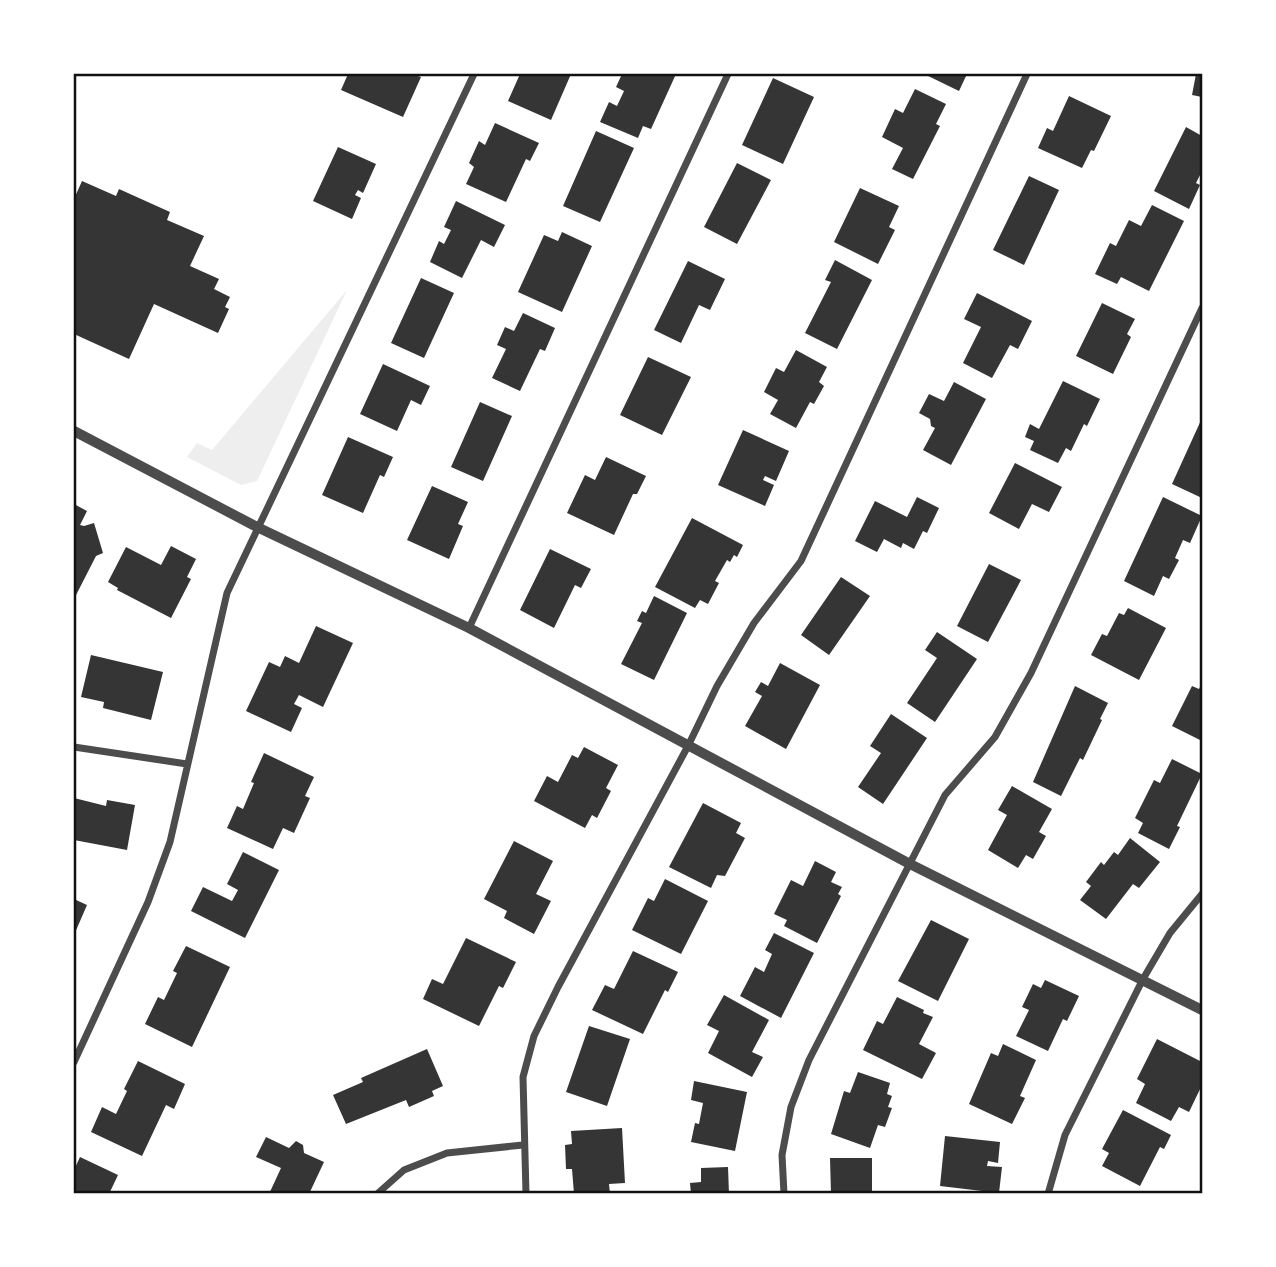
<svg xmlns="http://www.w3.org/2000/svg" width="1276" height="1267" viewBox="0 0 1276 1267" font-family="Lato,sans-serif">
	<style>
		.green { fill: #eee }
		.building { fill: #353535 }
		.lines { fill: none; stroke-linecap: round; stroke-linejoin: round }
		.minor { stroke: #4c4c4c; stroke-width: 7 }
		.tertiary { stroke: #4c4c4c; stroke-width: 10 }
		.neatline { fill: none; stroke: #111; stroke-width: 2.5 }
	</style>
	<rect width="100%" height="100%" fill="#fff"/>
	<!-- green -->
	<path class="green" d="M347,290L257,481L241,485L187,457L197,443L212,450Z"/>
	<!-- building -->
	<path class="building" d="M348,74H412L421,77L403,117L341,90Z
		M520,74H571L551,120L508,101Z
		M622,74H676L651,129L643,126L638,138L600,122L609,102L617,106L624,91L616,87Z
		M924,74H967L959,91Z
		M1196,74H1202V97L1192,95Z
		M773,78L814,97L783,164L742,145Z
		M915,89L946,104L936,124L940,126L913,179L892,169L903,148L882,137L895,109L903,113Z
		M1069,96L1111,116L1094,151L1091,150L1082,168L1038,148L1047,128L1053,131Z
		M495,123L539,143L530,161L526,159L506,202L466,184L474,167L469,163L479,141L485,145Z
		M1186,127L1202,136V171L1196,183L1200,185L1189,209L1154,191Z
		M596,131L634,148L600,222L563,206Z
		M338,147L376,164L363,193L358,190L355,195L361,198L352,219L313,201Z
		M737,163L771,180L737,244L704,227Z
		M1029,176L1059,190L1024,265L993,250Z
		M82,181L116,196L119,189L170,212L167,220L204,236L190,266L219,279L214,289L230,297L225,307L229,309L218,333L154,304L129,359L74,334V199Z
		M860,188L899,206L889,227L895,230L878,264L834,242Z
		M456,201L505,225L494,247L481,240L462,278L430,262L439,241L444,244L451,230L444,227Z
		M1152,205L1184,221L1149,291L1121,277L1117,284L1095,274L1110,243L1116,246L1129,220L1141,226Z
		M562,232L592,246L562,312L518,292L544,235L558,241Z
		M835,260L872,280L837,349L805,333L831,282L825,280Z
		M688,261L725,279L710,310L699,305L681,343L654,330Z
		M421,278L454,293L424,358L391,343Z
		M977,293L1032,321L1018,349L1010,345L992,378L963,363L981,327L964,319Z
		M1102,303L1135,319L1127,334L1131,337L1113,374L1076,356Z
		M523,313L555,328L545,351L540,349L520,391L492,378L506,349L497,345L505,327L514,331Z
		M796,350L827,367L819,382L824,386L814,404L810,402L796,428L770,414L778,400L764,392L776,368L784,372Z
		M648,357L691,377L662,435L620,415Z
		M383,364L430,386L421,405L411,400L397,431L360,414Z
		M1063,381L1100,399L1087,426L1084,424L1071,451L1066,448L1058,463L1030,450L1034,441L1025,437L1030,424L1039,429Z
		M954,382L986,399L951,465L923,450L935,428L931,426L930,419L919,413L929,394L944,401Z
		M480,402L512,416L483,481L451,467Z
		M1202,418V498L1172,484Z
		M743,430L789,451L776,481L765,476L763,480L774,485L765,506L718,485Z
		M348,437L393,457L384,477L380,475L363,513L322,495Z
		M606,457L646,476L637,494H633L614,535L567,513L585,475L595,480Z
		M1015,463L1062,487L1049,512L1032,504L1019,529L989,513Z
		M432,486L468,502L458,524L463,526L449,559L407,540Z
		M917,497L939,508L927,533L923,531L914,549L903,543L901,548L884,539L877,552L855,541L875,501L907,517Z
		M1163,497L1202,516L1190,543L1183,540L1175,558L1179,560L1169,579L1163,576L1154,596L1124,581Z
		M74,504L87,511L80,525L84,526L94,523L103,553L96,556L74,599Z
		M692,518L743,545L737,557L734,555L730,562L727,560L715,581L719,583L708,604L700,600L695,608L655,587Z
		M171,546L196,559L187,577L191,579L171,618L117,590L118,588L108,582L126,547L161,565Z
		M550,549L591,569L581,588L575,585L554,628L520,610Z
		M989,564L1021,580L988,642L957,626Z
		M841,577L870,596L829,655L801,635Z
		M654,596L687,613L654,680L621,664L642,623L637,621L642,611L646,613Z
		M1128,608L1166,628L1139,680L1091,655L1102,634L1107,636L1119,613L1124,615Z
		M316,626L353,643L323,707L299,695L294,704L302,708L291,732L246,711L269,662L280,667L285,656L299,663Z
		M937,632L977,659L935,722L907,703L937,658L925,650Z
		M91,655L163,672L151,720L103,708L104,702L81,697Z
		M780,663L820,685L786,749L745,726L762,696L755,692L761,682L768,686Z
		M1202,683V741L1172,726L1192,686L1199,689Z
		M1075,686L1108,703L1100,719L1102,720L1083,760L1080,758L1061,796L1033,782Z
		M891,714L927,738L883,804L858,787L881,753L870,746Z
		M584,747L618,765L606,788L611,791L597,818L592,815L585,828L534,801L547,776L558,782L572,755L578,758Z
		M264,753L314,777L305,796L310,798L294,833L283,828L273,849L227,828L237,806L243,809L254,783L251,782Z
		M1172,759L1202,774L1177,826L1180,827L1169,849L1138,833L1143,823L1135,818L1154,780L1160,783Z
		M1012,786L1052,809L1039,832L1046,836L1033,859L1026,855L1018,868L988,850L1007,815L998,810Z
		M74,798L106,806L107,800L135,805L127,850L74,840Z
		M703,803L741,823L736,833L745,838L725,876L717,875L711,888L669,867Z
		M1130,838L1160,862L1139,888L1133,884L1106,919L1080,900L1091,886L1086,882L1101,862L1104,865L1114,852L1118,855Z
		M514,841L553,861L536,894L551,901L534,934L504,918L507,911L484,899Z
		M243,852L279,870L245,938L191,911L203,887L232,901L238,890L227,884Z
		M815,861L836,872L831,882L842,887L838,894L841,896L817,943L784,926L787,920L774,914L791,880L803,886Z
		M665,879L708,901L681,954L632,930L648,898L654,901Z
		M74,899L87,905L74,935Z
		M931,920L969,939L938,1001L898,981Z
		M774,933L814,953L781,1018L740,996L755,967L764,972L772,954L765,950Z
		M466,938L516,962L503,988L499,986L479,1026L423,999L432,979L443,984Z
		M186,946L230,967L192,1047L145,1024L158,997L164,1000L177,973L173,971Z
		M633,951L678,972L668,992L665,990L643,1034L592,1010L605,985L614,989Z
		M1045,980L1079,996L1067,1021L1063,1019L1048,1051L1016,1036L1029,1010L1022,1007L1033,984L1041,988Z
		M724,995L769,1020L752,1052L763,1057L752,1077L708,1053L719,1031L707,1025Z
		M897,997L924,1010L923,1013L933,1017L919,1044L936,1053L922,1079L863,1050L877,1021L883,1024Z
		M589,1026L630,1039L607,1106L566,1092Z
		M1157,1039L1202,1062V1085L1189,1112L1179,1107L1171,1121L1136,1103L1145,1084L1137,1079Z
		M1003,1044L1036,1060L1020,1096L1025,1098L1012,1124L969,1104L991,1053L998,1056Z
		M427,1049L443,1086L432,1091L434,1096L409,1107L406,1100L346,1124L333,1095L363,1082L361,1078Z
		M138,1061L185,1084L174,1109L166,1105L142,1156L91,1132L102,1107L116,1114L127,1091L124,1089Z
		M858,1072L890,1083L887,1094L892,1096L888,1107L892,1108L885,1127L878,1125L870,1148L831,1134L844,1091L850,1093Z
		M694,1081L747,1092L735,1151L691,1142L695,1123L699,1124L703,1103L691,1100Z
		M1123,1110L1171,1135L1164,1149L1160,1147L1140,1186L1102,1166L1109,1153L1102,1149Z
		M622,1128L625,1183L609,1184L610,1194H574L572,1169H566L565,1145L572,1144L571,1131Z
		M945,1136L1000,1142L998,1163L988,1161L987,1166L1002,1167L999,1193L940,1186Z
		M266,1137L289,1148L296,1141L303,1145L304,1153L324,1162L309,1194H269L281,1168L256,1157Z
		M80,1157L118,1175L109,1194H74V1170Z
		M830,1158H872V1194H831Z
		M728,1167L729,1194H691L690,1183L701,1182V1168Z"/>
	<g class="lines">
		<!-- minor -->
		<path class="minor" d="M469,628L728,74
			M74,747L187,764
			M74,1062L148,902L170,842L227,593L474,74
			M377,1194L404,1170L447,1153L523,1145
			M526,1194L523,1077L534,1036L558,987L688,746L717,686L754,623L801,561L1027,74
			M784,1194L782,1155L791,1107L809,1060L945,795L995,737L1031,673L1202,308
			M1048,1194L1065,1135L1143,979L1170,933L1202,894"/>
		<!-- tertiary -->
		<path class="tertiary" d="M74,431L257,527L469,628L908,863L1202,1010"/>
	</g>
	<!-- border -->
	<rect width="1276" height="1267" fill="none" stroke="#ffffff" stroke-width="150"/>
	<rect x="75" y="75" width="1126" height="1117" class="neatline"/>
</svg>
